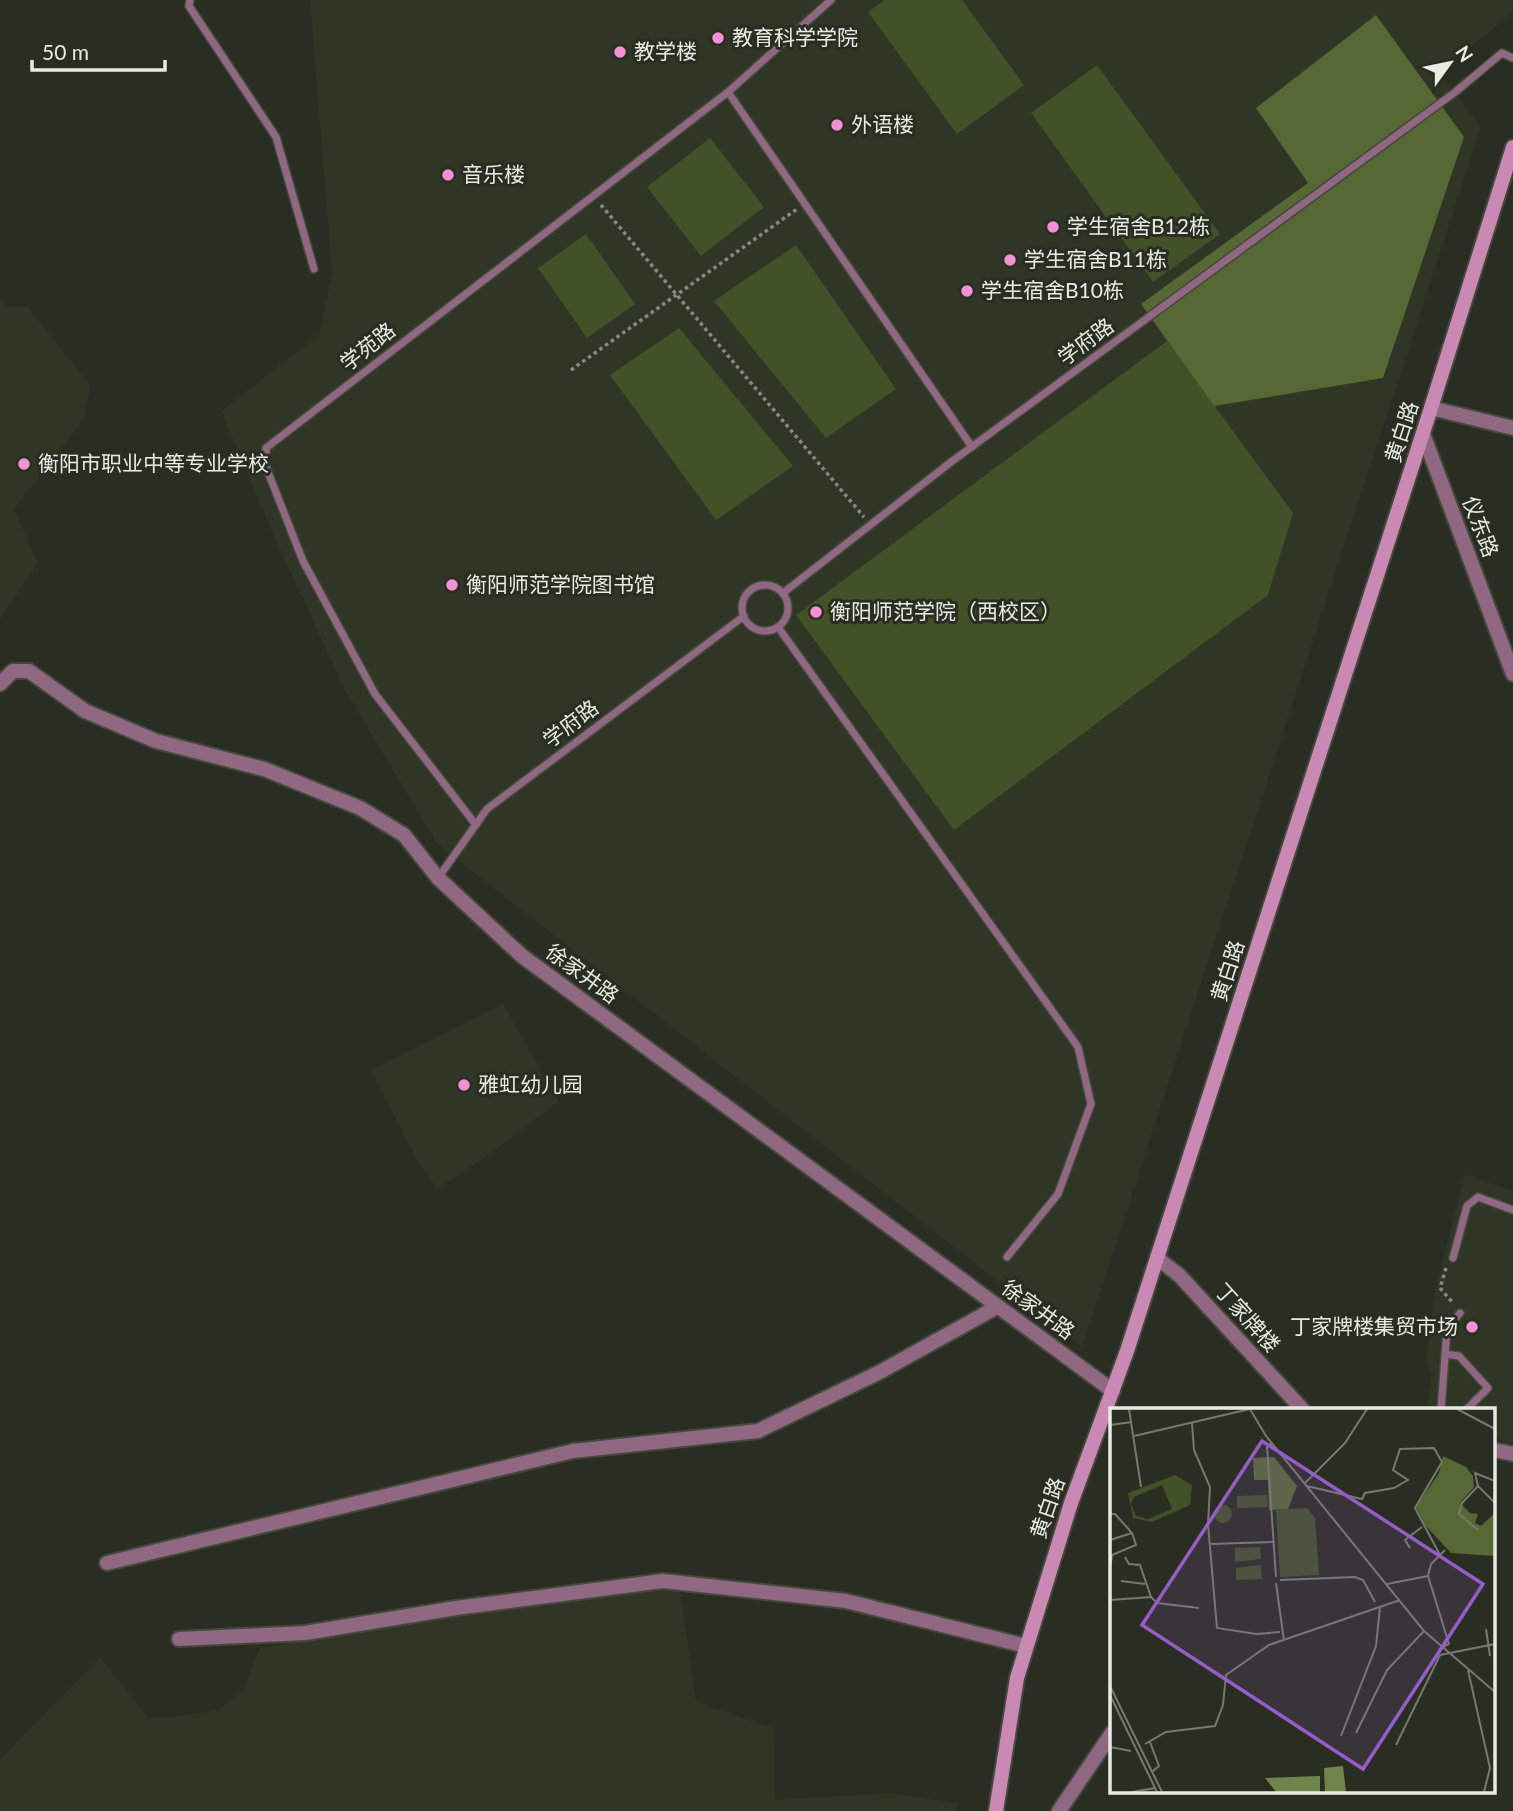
<svg xmlns="http://www.w3.org/2000/svg" width="1513" height="1811" viewBox="0 0 1513 1811" font-family="Lato,'Noto Sans SC',sans-serif">
	<style>
		.built { fill: #303626 }
		.green { fill: #425128 }
		.forest { fill: #566934 }
		.lines { fill: none; stroke-linecap: round; stroke-linejoin: round }
		.lane-casing { stroke: #44483d; stroke-width: 10 }
		.street-casing { stroke: #44483d; stroke-width: 18 }
		.secondary-casing { stroke: #44483d; stroke-width: 18 }
		.path { stroke: #878a81; stroke-width: 3.5; stroke-dasharray: 3.5 3.5; stroke-linecap: butt }
		.lane { stroke: #906882; stroke-width: 7 }
		.street { stroke: #906882; stroke-width: 14 }
		.secondary { stroke: #c989b4; stroke-width: 14 }
		.poi-dot { fill: #f391d5; stroke: #292d22; stroke-width: 2.5 }
		.labels { text-anchor: middle; stroke-width: 6; stroke-linejoin: round; paint-order: stroke }
		.poi-label { font-size: 21px; fill: #e8ebe3; stroke: #292d22; text-anchor: start }
		.street-label { font-size: 21px; fill: #e8ebe3; stroke: #292d22 }
		.inset-road { fill: none; stroke: #75796f; stroke-width: 2 }
		.view { fill: #965cc8; fill-opacity: 0.15; stroke: #965cc8; stroke-width: 3.5 }
		.inset-edge { fill: none; stroke: #e8ebe3; stroke-width: 3.5 }
	</style>
	<rect width="100%" height="100%" fill="#292d22"/>
	<!-- built -->
	<path class="built" d="M310,0H1513V12L1439,73L1481,127L1082,1347L437,844L344,688L274,536L221,411L319,335L332,274Z
		M0,298L6,306L28,307L89,384V391L84,419L14,509L38,563L0,619Z
		M503,1004L559,1101L487,1156L437,1189L417,1160L371,1070Z
		M1465,1174L1513,1191V1443L1494,1438V1410H1427L1431,1378L1427,1359L1434,1295Z
		M680,1587L696,1702L774,1728L775,1800L891,1793L957,1803V1811H0V1760L100,1657L148,1718H165L219,1710L243,1690L260,1648L455,1612L602,1592Z"/>
	<!-- green -->
	<path class="green" d="M885,0H962L1024,85L957,134L868,12Z
		M1097,65L1220,234L1153,282L1031,113Z
		M710,138L764,207L701,256L647,187Z
		M586,234L635,304L587,338L538,268Z
		M796,245L896,389L826,438L714,301Z
		M679,328L793,466L716,520L610,375Z
		M1167,341L1293,513L1268,595L954,830L796,615Z"/>
	<!-- forest -->
	<path class="forest" d="M1376,15L1464,137L1383,378L1214,406L1141,304L1308,183L1256,108Z"/>
	<g class="lines">
		<!-- lane casing -->
		<g class="lane-casing">
			<path id="lane" d="M190,0L189,6L276,137L314,269
				M728,92L972,447
				M742 608a23 23 0 1 1 46 0a23 23 0 1 1-46 0Z
				M783,593L951,462L1454,93L1502,53L1513,58
				M778,627L1078,1047L1091,1104L1058,1194L1007,1257
				M476,825L375,694L303,561L266,467V448L728,92L831,0
				M438,878L487,809L744,616
				M1453,1258L1467,1206L1478,1197L1513,1210
				M1445,1354L1459,1356L1488,1388L1466,1410
				M1441,1410L1447,1329L1460,1313"/>
		</g>
		<!-- street casing -->
		<g class="street-casing">
			<path id="street" d="M1431,408L1513,428
				M1423,434L1513,674
				M0,684L13,671H29L85,711L156,741L264,769L360,808L404,835L438,878L522,956L1113,1391
				M1157,1258L1179,1275L1303,1410
				M1494,1450L1513,1454
				M107,1563L573,1451L758,1431L878,1373L997,1307
				M179,1639L305,1633L456,1608L663,1581L846,1601L1026,1646
				M1059,1811L1112,1733"/>
		</g>
		<!-- secondary casing -->
		<g class="secondary-casing">
			<path id="secondary" d="M996,1811L1017,1678L1071,1503L1127,1351L1431,408L1513,147"/>
		</g>
		<!-- path -->
		<path class="path" d="M601,205L864,517
			M571,370L797,209
			M1446,1268L1440,1288L1453,1303"/>
		<!-- lane -->
		<use href="#lane" class="lane"/>
		<!-- street -->
		<use href="#street" class="street"/>
		<!-- secondary -->
		<use href="#secondary" class="secondary"/>
	</g>
	<!-- markers -->
	<g class="poi-dot">
		<circle cx="718" cy="38" r="7"/>
		<circle cx="620" cy="52" r="7"/>
		<circle cx="837" cy="125" r="7"/>
		<circle cx="448" cy="175" r="7"/>
		<circle cx="1053" cy="227" r="7"/>
		<circle cx="1010" cy="260" r="7"/>
		<circle cx="967" cy="291" r="7"/>
		<circle cx="24" cy="464" r="7"/>
		<circle cx="452" cy="585" r="7"/>
		<circle cx="816" cy="612" r="7"/>
		<circle cx="464" cy="1085" r="7"/>
		<circle cx="1472" cy="1327" r="7"/>
	</g>
	<g class="labels">
		<!-- poi labels -->
		<g class="poi-label">
			<text x="732" y="45">教育科学学院</text>
			<text x="634" y="59">教学楼</text>
			<text x="851" y="132">外语楼</text>
			<text x="462" y="182">音乐楼</text>
			<text x="1067" y="234">学生宿舍B12栋</text>
			<text x="1024" y="267">学生宿舍B11栋</text>
			<text x="981" y="298">学生宿舍B10栋</text>
			<text x="38" y="471">衡阳市职业中等专业学校</text>
			<text x="466" y="592">衡阳师范学院图书馆</text>
			<text x="830" y="619">衡阳师范学院（西校区）</text>
			<text x="478" y="1092">雅虹幼儿园</text>
			<text x="1458" y="1334" text-anchor="end">丁家牌楼集贸市场</text>
		</g>
		<!-- street labels -->
		<g class="street-label">
			<text transform="translate(1086 342) rotate(-36)" y="7">学府路</text>
			<text transform="translate(368 347) rotate(-38)" y="7">学苑路</text>
			<text transform="translate(1402 432) rotate(-72)" y="7">黄白路</text>
			<text transform="translate(1480 527) rotate(69)" y="7">仪东路</text>
			<text transform="translate(571 724) rotate(-37)" y="7">学府路</text>
			<text transform="translate(1228 971) rotate(-72)" y="7">黄白路</text>
			<text transform="translate(582 974) rotate(36)" y="7">徐家井路</text>
			<text transform="translate(1038 1310) rotate(36)" y="7">徐家井路</text>
			<text transform="translate(1247 1318) rotate(48)" y="7">丁家牌楼</text>
			<text transform="translate(1048 1508) rotate(-71)" y="7">黄白路</text>
		</g>
	</g>
	<!-- overview -->
	<g transform="translate(1110 1408)">
		<rect width="385" height="385" fill="#292d22"/>
		<path d="M65,67L82,77L80,97L42,114L23,110L18,85ZM52,77L62,101L38,111L26,108L21,96L24,89ZM157,87L158,99L127,100V88ZM104 106a9 9 0 1 1 18 0a9 9 0 1 1-18 0ZM197,100L205,110L209,167L170,169L166,102ZM150,139L151,151L125,154V140ZM151,157L152,171L126,172V160Z" fill="#425128" fill-rule="evenodd"/>
		<path d="M333,48L356,59L363,68L364,79L350,95L360,105L368,106L365,115L371,118L385,105V148L341,145L315,117L306,99L329,65ZM164,49L187,78L178,101L159,102L158,72H144L143,50Z" fill="#566934"/>
		<path d="M233,358L236,384H215L214,360ZM210,368V384H166L155,370Z" fill="#70844e"/>
		<path class="inset-road" d="M19,1L31,79M140,1L156,28L314,223L385,284M347,1L385,21M82,15L84,42L100,79L98,116L107,220L146,226L170,224M0,17L22,14M24,28L140,1M162,35L157,38L166,169M195,75L235,35L257,1M197,78L252,91L255,85L284,80L298,72L283,62L290,41L324,40L332,54L305,100L330,147M368,78L365,65L385,73M0,106H5L22,125L0,132M368,122L349,106L352,95L368,78L385,95M101,136L163,134M300,140L295,132L312,119M15,149L19,156L30,157L41,189M0,161L2,147L26,137L22,125M170,172L245,169L253,172L265,194M11,173L35,176M166,175L174,233M277,176L318,168M0,192L41,189L47,195L89,200M376,221L380,248M333,239L339,236L318,168L321,156L335,142M358,262L380,360L374,384M0,278L52,384M0,287L47,384M246,325L277,262L314,223M231,328L266,238L270,199M40,334L49,358L43,363M35,336L56,324L105,318L113,297L116,267L159,237L290,192M286,337L330,247L385,236M0,339L21,343M22,384L45,380"/>
		<path class="view" d="M152,33L373,176L253,361L32,217Z"/>
		<rect width="385" height="385" class="inset-edge"/>
	</g>
	<!-- north arrow -->
	<g transform="translate(1450 63) rotate(57)" stroke="#292d22" stroke-width="5" paint-order="stroke">
	<path d="M0-5L12 26L0 18L-12 26Z" fill="#e8ebe3"/>
	<text y="-10" font-size="19" font-weight="bold" text-anchor="middle" fill="#e8ebe3">N</text>
	</g>
	<!-- scale -->
	<path d="M32 60v10h133v-10" fill="none" stroke="#e8ebe3" stroke-width="3.5"/>
	<text x="42" y="60" font-size="21" fill="#e8ebe3" stroke="#292d22" stroke-width="5" paint-order="stroke">50 m</text>
</svg>
